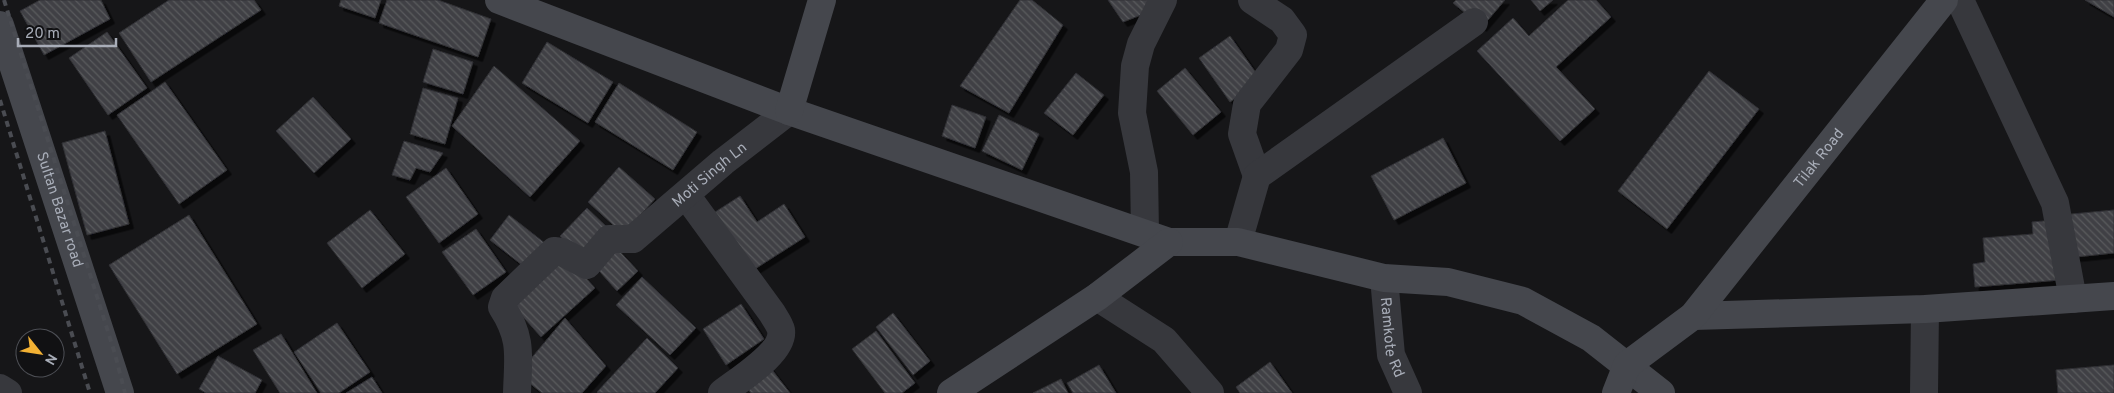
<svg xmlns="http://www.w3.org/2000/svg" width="2114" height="393" viewBox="0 0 2114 393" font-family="Overpass,sans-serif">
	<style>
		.building { fill: url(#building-back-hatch); stroke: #303034; filter: url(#shadow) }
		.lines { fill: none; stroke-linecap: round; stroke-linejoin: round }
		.street { stroke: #37383d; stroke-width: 28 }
		.secondary { stroke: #45474d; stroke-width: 28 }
		.rail { stroke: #4a4c52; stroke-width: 4; stroke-dasharray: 6 5; stroke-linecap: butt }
		.labels { text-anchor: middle; stroke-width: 5; stroke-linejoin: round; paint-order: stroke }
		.street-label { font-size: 15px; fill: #a8adb8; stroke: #111113 }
	</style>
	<defs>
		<pattern id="building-back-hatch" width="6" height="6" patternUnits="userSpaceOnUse" patternTransform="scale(1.25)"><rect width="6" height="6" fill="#404145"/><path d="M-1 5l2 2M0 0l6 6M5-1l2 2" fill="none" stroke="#595a5e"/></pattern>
		<filter id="shadow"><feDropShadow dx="4.5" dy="4.5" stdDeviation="0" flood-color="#0009"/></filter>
	</defs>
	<rect width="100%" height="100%" fill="#161618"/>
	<!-- building -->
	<path class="building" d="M40,0H101L110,19L44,55L20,11Z
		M169,0H254L261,10L151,82L119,33Z
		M341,0H381L375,18L339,6Z
		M387,0H438L491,19L478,57L379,23Z
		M1020,0H1032L1063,25L1009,113L960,86Z
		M1108,0H1150L1141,15L1123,22Z
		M1456,0H1505L1482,27L1453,3Z
		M1531,0H1553L1540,11Z
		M1568,0H1596L1611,17L1556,67L1595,109L1560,141L1477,51L1513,18L1529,36Z
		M2085,0H2114V17Z
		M107,32L147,88L108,115L69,58Z
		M1230,36L1261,80L1230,102L1199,58Z
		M547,42L613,82L588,123L522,83Z
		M433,49L473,62L463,94L423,82Z
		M494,66L580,141L530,197L452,126Z
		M1185,68L1221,112L1193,135L1157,91Z
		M1709,71L1759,109L1667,229L1618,191Z
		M1076,73L1104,95L1073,135L1044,113Z
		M165,82L227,170L179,204L117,115Z
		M619,83L697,132L673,170L595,122Z
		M423,88L458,98L445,144L410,134Z
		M313,97L351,139L314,173L276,131Z
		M952,105L986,117L975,148L942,136Z
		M999,115L1039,134L1022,170L982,151Z
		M105,131L129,224L87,235L62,143Z
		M1443,138L1466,183L1394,220L1371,176Z
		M404,141L443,153L430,172L416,168L410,180L392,175Z
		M619,167L655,199L623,234L588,202Z
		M446,168L478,214L439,243L406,197Z
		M740,196L757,222L784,204L805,237L747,274L709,216Z
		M587,208L610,230L583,259L560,236Z
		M370,210L405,254L362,288L327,243Z
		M2114,210V253L2066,258L2061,215Z
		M189,215L257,324L177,374L109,265Z
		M509,215L546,244L527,269L490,240Z
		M2055,220L2060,280L1975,287L1973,264L1985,262L1983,238L2033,234L2032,222Z
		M476,229L506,272L473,295L442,252Z
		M612,243L638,271L617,291L592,263Z
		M562,252L595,288L541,337L509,301Z
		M642,277L696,328L670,355L616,305Z
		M741,304L764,339L726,365L703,329Z
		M893,313L930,361L913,375L876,327Z
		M565,318L606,366L582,393H542L518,374Z
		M337,323L370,372L339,393H321L294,352Z
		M876,331L915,383L902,393H885L852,349Z
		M281,334L317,393H280L253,350Z
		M647,338L678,368L655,393H598L597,392Z
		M218,356L262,380L255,393H206L199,389Z
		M766,362L790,393H751L741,380Z
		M1270,362L1292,393H1240L1236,387Z
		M1099,365L1116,393H1073L1067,383Z
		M2114,365V393H2058L2056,370Z
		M372,377L382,393H346Z
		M1061,379L1068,393H1033Z"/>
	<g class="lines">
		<!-- street -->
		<g class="street">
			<path d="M1252,0L1282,20L1293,35L1289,50L1247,104L1242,134L1257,176"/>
			<path d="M1960,0L2055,203L2073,299"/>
			<path d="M686,195L772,313C775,318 780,325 781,330C785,352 737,381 722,393"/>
			<path d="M1145,233L1144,172L1132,113L1135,66L1141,44L1163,0"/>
			<path d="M1238,242L1257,176L1474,22"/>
			<path id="s1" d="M1384,278L1391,355L1408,393"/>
			<path d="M1097,297L1164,340L1210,393"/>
			<path d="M0,388L8,393"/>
			<path id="s2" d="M517,393C518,357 523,339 502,307L505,298L554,251L562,252L587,265L609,239H633L723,162L789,111"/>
			<path d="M1924,393L1925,309"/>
		</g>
		<!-- secondary -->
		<g class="secondary">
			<path d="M499,0L789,111L1169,242H1238L1384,278L1448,282L1523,301L1591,338L1661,393"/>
			<path id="s3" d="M0,25L120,393"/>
			<path d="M789,111L822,0"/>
			<path d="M1693,316L1925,309L2114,296"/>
			<path d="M951,393L1097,297L1169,242"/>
			<path id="s4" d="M1616,393L1627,365L1693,316L1944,0"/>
		</g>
		<!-- rail -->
		<path class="rail" d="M4,0L115,354L125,393
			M0,100L90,393"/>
	</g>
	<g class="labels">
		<!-- street labels -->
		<g class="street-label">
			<text dy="5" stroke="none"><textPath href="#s4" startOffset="314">Tilak Road</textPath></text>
			<text dy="5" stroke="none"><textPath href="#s2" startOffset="361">Moti Singh Ln</textPath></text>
			<text dy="5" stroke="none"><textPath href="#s3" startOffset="194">Sultan Bazar road</textPath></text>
			<text dy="5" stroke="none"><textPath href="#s1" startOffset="60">Ramkote Rd</textPath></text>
		</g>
	</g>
	<!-- north arrow -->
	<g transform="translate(40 353) rotate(120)"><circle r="24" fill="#111113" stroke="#4d4f55"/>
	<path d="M0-4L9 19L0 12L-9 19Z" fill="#f2b134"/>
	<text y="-8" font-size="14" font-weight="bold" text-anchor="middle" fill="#a8adb8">N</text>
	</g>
	<!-- scale -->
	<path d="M18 38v8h98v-8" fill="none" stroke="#a8adb8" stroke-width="2.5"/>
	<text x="25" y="38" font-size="15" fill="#a8adb8" stroke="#111113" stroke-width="4" paint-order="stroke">20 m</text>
</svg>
